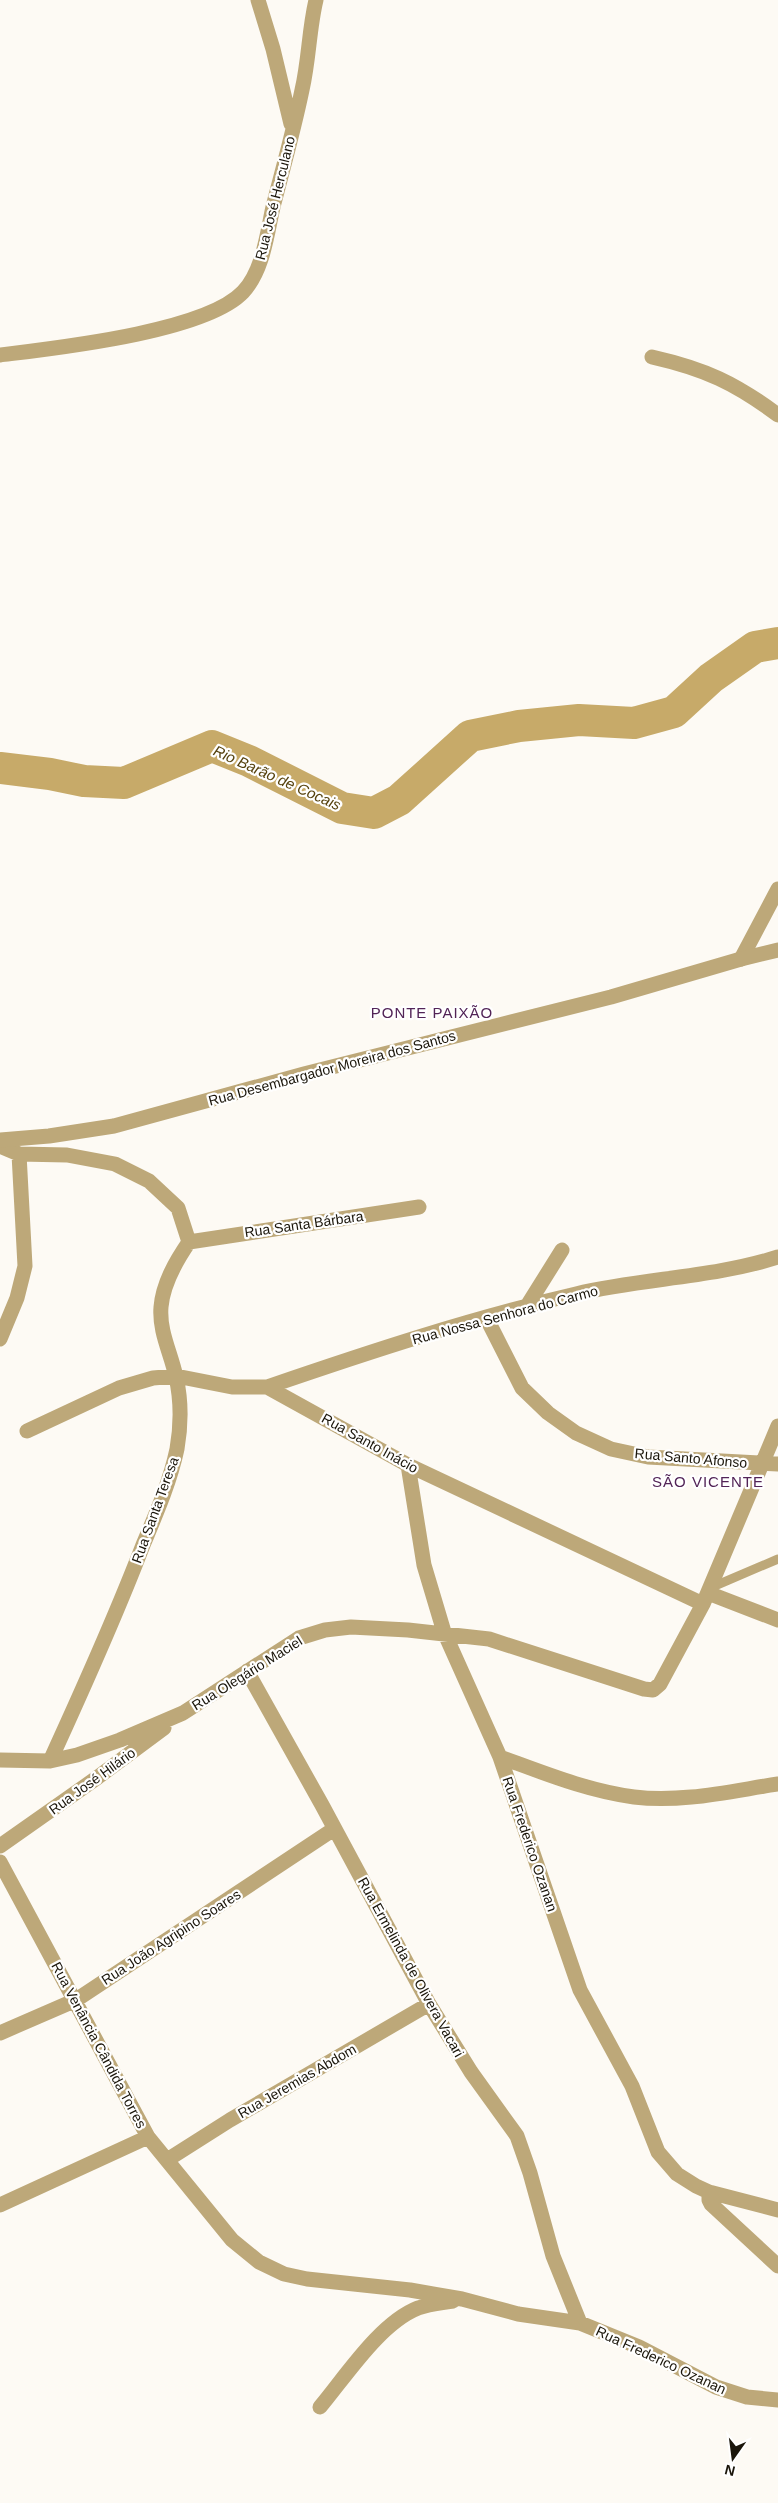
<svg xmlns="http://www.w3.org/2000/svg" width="778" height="2503" viewBox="0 0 778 2503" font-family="Arial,sans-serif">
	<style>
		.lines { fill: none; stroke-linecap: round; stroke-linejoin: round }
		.river { stroke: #c7aa69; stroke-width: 32 }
		.service { stroke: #bda879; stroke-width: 9 }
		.minor { stroke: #bda879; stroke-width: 15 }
		.tertiary { stroke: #bda879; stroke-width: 15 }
		.labels { text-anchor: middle; stroke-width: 4.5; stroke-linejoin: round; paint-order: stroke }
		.street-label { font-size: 14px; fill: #1a150a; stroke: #fff }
		.water-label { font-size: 15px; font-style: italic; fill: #56420e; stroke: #fff }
		.neighbourhood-label { font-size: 15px; letter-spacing: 1px; fill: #522457; stroke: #fff }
	</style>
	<rect width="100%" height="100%" fill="#fdfaf4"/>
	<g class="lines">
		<!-- river -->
		<path class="river" d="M0,768L50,774L84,781L124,783L212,746L249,761L342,808L374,813L399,800L470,736L519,726L579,720L634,723L674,712L711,678L755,647L778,643"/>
		<!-- service -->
		<path class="service" d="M710,1588L778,1559"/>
		<!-- minor -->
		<path class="minor" d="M258,0L273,49L291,124
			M0,355C56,348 205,332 243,292C263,271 267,234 273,207C283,168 294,129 302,90C309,60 309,29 316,0
			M652,357C705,369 735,383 778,415
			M741,959L778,889
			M0,1146L19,1154L67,1155L115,1164L149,1181L178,1208L189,1242C176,1261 163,1283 161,1307C159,1332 171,1353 176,1377C181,1399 181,1426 177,1449C170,1482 156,1514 143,1545C115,1618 83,1689 50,1761
			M189,1242L419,1207
			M527,1306L562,1250
			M487,1319L522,1388L548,1413L576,1433L611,1449L648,1457L778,1464
			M0,1339L17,1298L25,1266L19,1154
			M267,1387C369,1352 472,1318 576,1294C643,1278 712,1278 778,1257
			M27,1431L119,1388L153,1378L176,1376L232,1387H267L408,1465L703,1604
			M408,1465L424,1565L444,1632L500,1757L580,1990L632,2086L658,2152L677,2174L696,2186L709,2192L778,2210
			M708,1593L778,1620
			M247,1671L322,1805L429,2004L471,2072L517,2136L530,2173L553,2256L580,2323
			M500,1757C544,1773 588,1791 634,1797C682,1803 731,1791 778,1784
			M0,1760L50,1761L77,1755L120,1740L183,1713L299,1638L325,1630L351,1627L408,1630L489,1639L644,1689L653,1690L660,1684L703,1604L778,1426
			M0,1846L98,1777L164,1728
			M0,1862L148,2137L0,2205
			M0,2033L76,2000L334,1829
			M148,2137L232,2240L259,2262L284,2274L307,2279L410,2290L462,2299L518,2314L580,2323L639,2347L716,2387L747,2397L778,2400
			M167,2160L230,2120L429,2004
			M709,2192V2200L711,2204L778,2266
			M320,2407C346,2376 380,2323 418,2308C429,2304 441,2303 453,2301"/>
		<!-- tertiary -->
		<path class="tertiary" d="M0,1140L49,1136L114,1126L304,1074L611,997L741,959L778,950"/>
	</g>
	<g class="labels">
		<!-- street labels -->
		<g class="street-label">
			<text transform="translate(275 198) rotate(-76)" y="5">Rua José Herculano</text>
			<text transform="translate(332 1068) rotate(-15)" y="5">Rua Desembargador Moreira dos Santos</text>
			<text transform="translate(304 1224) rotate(-8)" y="5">Rua Santa Bárbara</text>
			<text transform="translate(505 1315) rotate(-15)" y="5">Rua Nossa Senhora do Carmo</text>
			<text transform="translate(370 1443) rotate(29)" y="5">Rua Santo Inácio</text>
			<text transform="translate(691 1458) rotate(5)" y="5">Rua Santo Afonso</text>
			<text transform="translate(155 1510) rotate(-70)" y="5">Rua Santa Teresa</text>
			<text transform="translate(247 1673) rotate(-32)" y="5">Rua Olegário Maciel</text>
			<text transform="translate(92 1781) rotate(-36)" y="5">Rua José Hilário</text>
			<text transform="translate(530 1844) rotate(71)" y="5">Rua Frederico Ozanan</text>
			<text transform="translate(171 1937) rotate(-33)" y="5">Rua João Agripino Soares</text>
			<text transform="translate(411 1967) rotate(61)" y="5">Rua Ermelinda de Olivera Vacari</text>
			<text transform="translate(99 2045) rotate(62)" y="5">Rua Venância Cândida Torres</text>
			<text transform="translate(297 2081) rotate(-30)" y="5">Rua Jeremias Abdom</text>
			<text transform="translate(661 2360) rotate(25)" y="5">Rua Frederico Ozanan</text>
		</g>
		<!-- water labels -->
		<g class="water-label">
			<text transform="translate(277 778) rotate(24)" y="5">Rio Barão de Cocais</text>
		</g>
		<!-- neighbourhood labels -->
		<g class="neighbourhood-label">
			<text x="432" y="1018">PONTE PAIXÃO</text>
			<text x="708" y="1487">SÃO VICENTE</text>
		</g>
	</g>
	<!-- north arrow -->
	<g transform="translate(733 2458) rotate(194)" stroke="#ffffff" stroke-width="4" paint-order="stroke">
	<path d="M0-4L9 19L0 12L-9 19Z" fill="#1a150a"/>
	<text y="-8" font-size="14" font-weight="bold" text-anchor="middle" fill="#1a150a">N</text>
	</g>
</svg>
